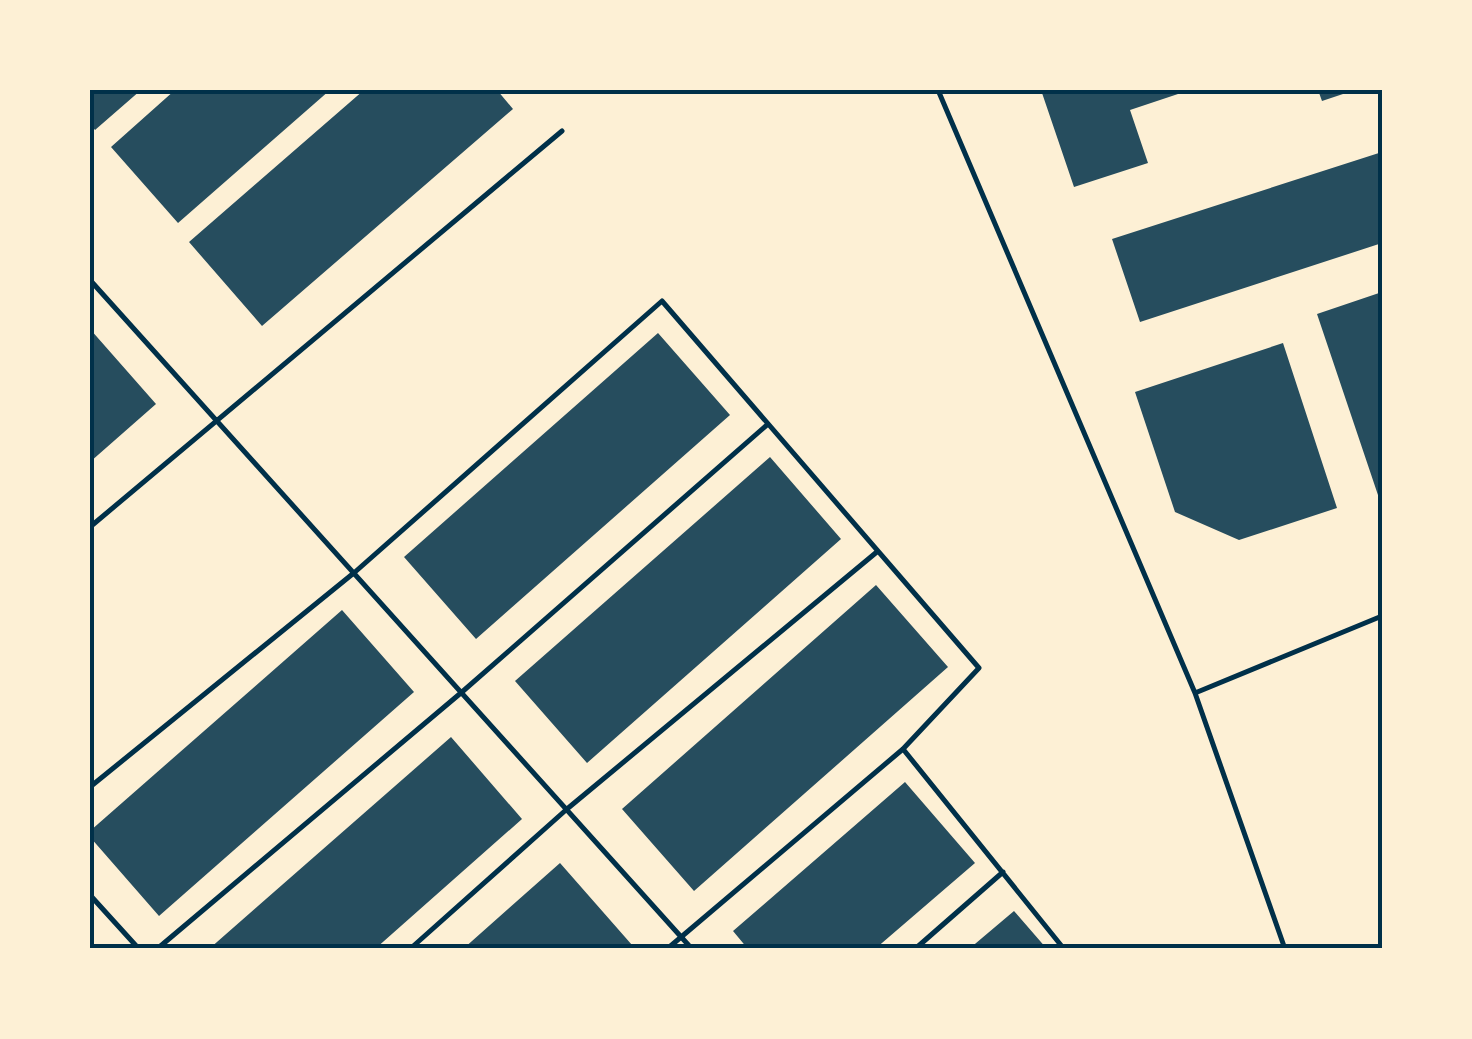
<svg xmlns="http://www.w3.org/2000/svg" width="1472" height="1039" viewBox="0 0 1472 1039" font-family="Quicksand,sans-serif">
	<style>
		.building { fill: #264d5e }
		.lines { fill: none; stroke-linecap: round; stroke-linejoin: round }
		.service { stroke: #003049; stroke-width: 5 }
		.neatline { fill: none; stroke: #003049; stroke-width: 4 }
	</style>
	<rect width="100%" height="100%" fill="#fdf0d5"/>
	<!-- building -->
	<path class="building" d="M90,90H141L95,130L90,124Z
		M175,90H330L178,223L111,147Z
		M364,90H497L513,109L262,326L189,242Z
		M1041,90H1187V91L1130,110L1148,163L1074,187Z
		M1318,90H1351L1352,91L1322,101Z
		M1382,152V243L1140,322L1112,239Z
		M1382,292V504H1381L1317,314Z
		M90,329L156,404L90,462Z
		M658,333L730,415L476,639L404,557Z
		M1283,343L1337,508L1239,540L1175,512L1135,392Z
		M770,457L841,539L587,763L515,681Z
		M876,585L948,667L694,891L622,809Z
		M342,610L414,692L159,916L90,837V831Z
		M451,737L522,819L375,949H209Z
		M905,782L975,863L875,949H748L733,931Z
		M560,863L632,945L628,949H463Z
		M1014,911L1047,949H969Z"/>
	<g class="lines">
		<!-- service -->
		<path class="service" d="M938,90L1195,693L1285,949
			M90,280L692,949
			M90,527L562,131
			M1195,693L1382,616
			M903,749L1064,949
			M90,787L355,572L662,301L979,668L903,749L667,949
			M90,895L139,949
			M157,949L462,692L768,424
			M410,949L567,809L878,551
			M915,949L1003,872"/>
	</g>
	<!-- border -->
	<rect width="1472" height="1039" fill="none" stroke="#fdf0d5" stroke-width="185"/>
	<rect x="92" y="92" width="1288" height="854" class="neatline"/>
</svg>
